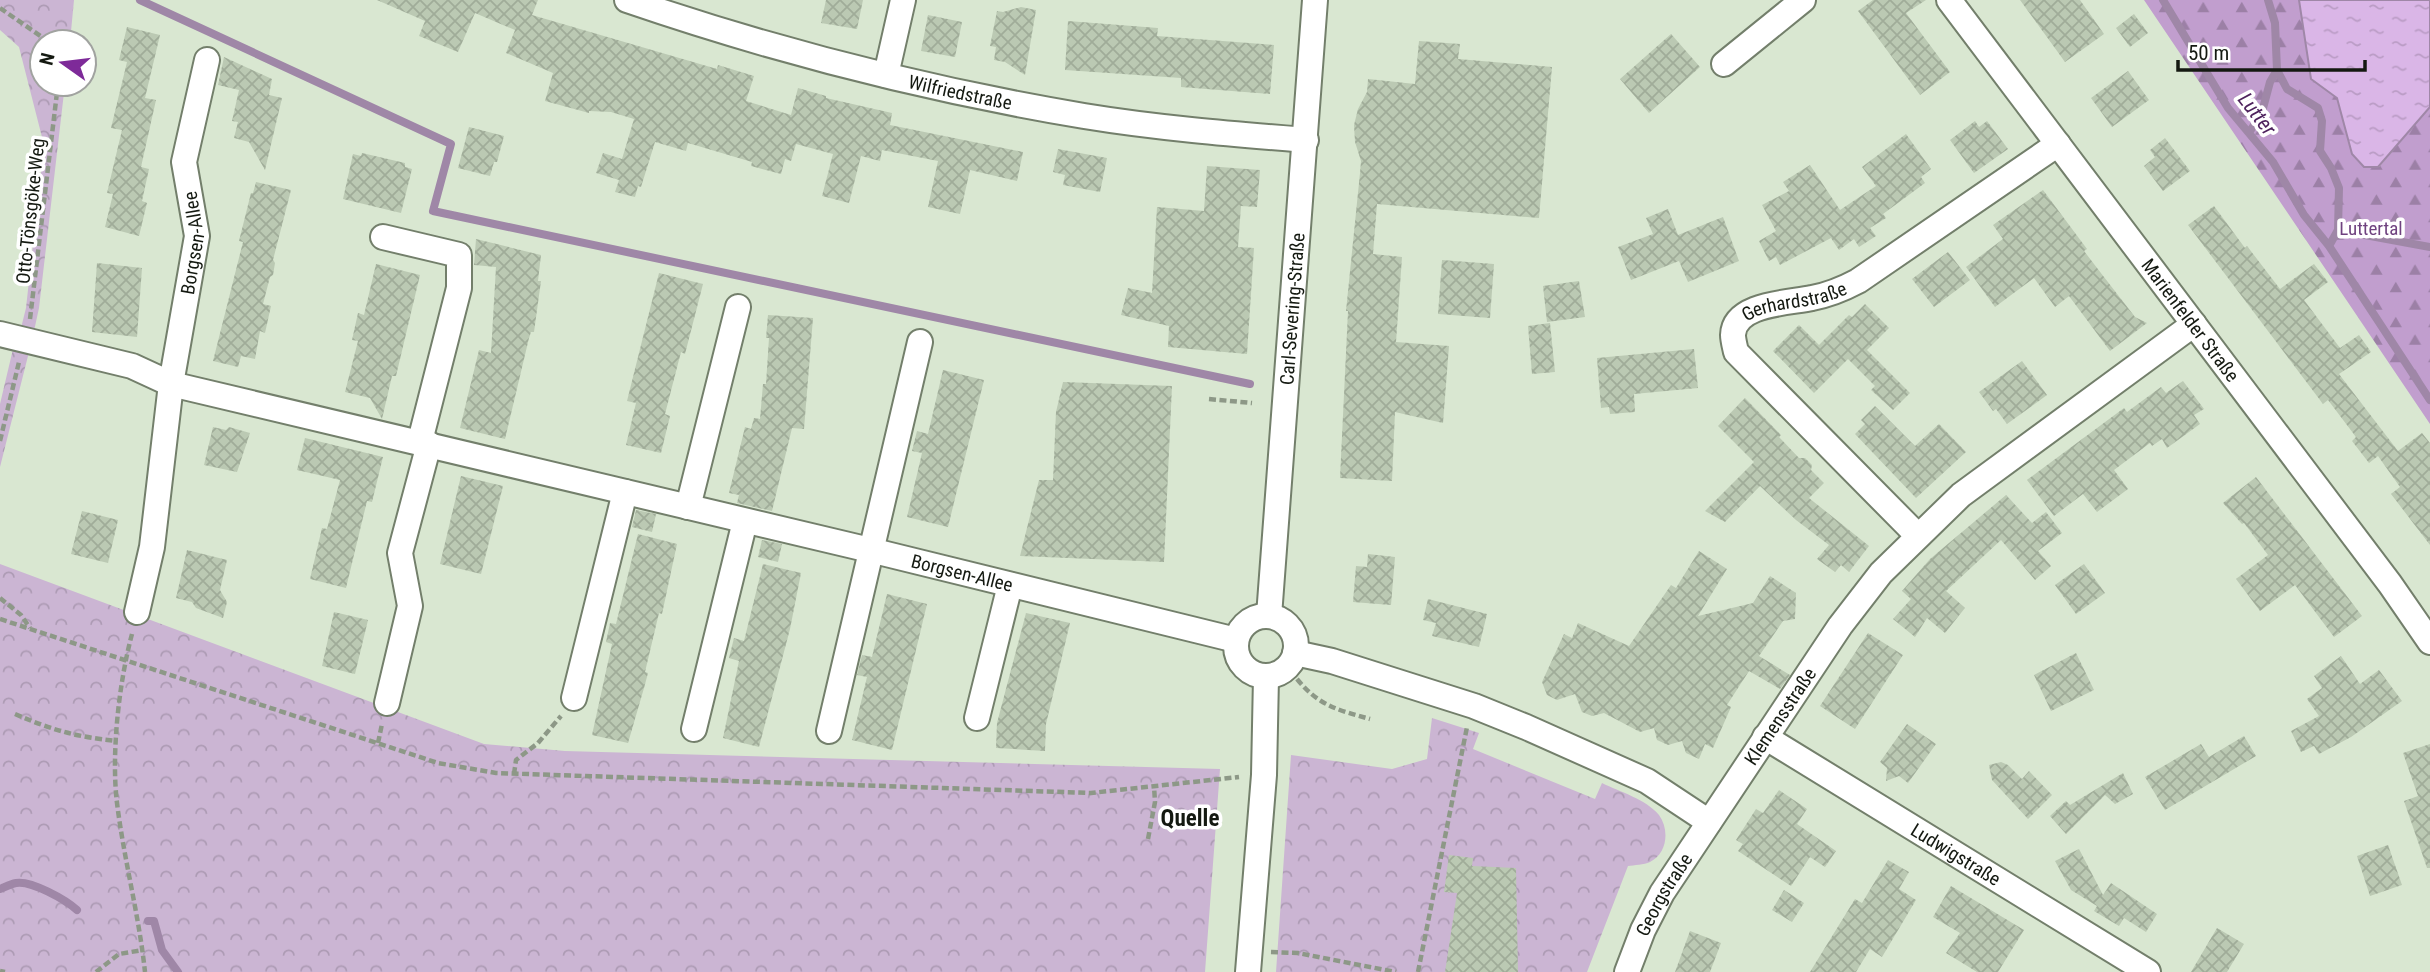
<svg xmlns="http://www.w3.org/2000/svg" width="2430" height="972" viewBox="0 0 2430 972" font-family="'Roboto Condensed',sans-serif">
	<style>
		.forest { fill: url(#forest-firs) }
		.park { fill: url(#park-crowns) }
		.water { fill: url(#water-ripples); stroke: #9f87a7; stroke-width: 2 }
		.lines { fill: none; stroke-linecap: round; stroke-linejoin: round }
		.stream { stroke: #9f87a7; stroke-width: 8 }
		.building { fill: url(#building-cross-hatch) }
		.minor-casing { stroke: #737f6b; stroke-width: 28 }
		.path { stroke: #8d9887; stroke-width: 4.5; stroke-dasharray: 7 3.5; stroke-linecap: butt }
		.minor { stroke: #fff; stroke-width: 24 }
		.labels { text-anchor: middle; stroke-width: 7; stroke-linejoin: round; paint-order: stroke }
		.street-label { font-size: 19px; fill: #141911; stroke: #fff }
		.park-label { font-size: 19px; fill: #6f427f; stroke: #fff }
		.water-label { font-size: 21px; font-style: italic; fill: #4e225d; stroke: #fff }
		.quarter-label { font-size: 23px; font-weight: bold; fill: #141911; stroke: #fff }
	</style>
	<defs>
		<pattern id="forest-firs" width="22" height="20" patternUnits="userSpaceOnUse" patternTransform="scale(1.75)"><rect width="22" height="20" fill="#c19ece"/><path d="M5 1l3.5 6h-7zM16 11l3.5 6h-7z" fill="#9c80a6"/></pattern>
		<pattern id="park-crowns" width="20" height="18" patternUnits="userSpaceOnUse" patternTransform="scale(1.75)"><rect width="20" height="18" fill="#cbb5d3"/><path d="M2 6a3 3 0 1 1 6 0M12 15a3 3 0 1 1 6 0" fill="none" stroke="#ad9bb4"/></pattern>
		<pattern id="water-ripples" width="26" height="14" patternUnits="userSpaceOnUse" patternTransform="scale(1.75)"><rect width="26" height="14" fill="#dab6e7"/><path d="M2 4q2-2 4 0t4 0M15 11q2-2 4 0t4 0" fill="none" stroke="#ba9cc5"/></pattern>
		<pattern id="building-cross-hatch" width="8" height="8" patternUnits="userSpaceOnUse" patternTransform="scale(1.75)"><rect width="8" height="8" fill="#bbc9b3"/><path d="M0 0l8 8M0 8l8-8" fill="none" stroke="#a0ac99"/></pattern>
	</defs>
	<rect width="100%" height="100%" fill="#d9e7d1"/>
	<!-- forest -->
	<path class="forest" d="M2144,0H2299L2311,79L2337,98L2352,154L2379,167L2430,107V424Z"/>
	<!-- park -->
	<path class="park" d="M0,0H74L70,42H42V84H65L39,308L34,331L21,328L26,308L44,145L19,47L0,30Z
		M13,349L29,352L0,467V404Z
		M0,564L484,744L565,751L1220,769L1205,972H0Z
		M1432,718L1479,733L1473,749L1595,799L1602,783C1620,792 1646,799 1659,815C1670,830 1667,854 1650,862C1644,865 1634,865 1628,866L1587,972H1276L1291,755L1392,769L1427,759Z"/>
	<!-- water -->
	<path class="water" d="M2299,0H2430V107L2378,167H2364L2352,154L2337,98L2311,79Z"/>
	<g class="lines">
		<!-- stream -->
		<path class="stream" d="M140,0L451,144L433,211L1250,384
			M2163,0L2228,108L2273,162L2304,215L2329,246L2430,400
			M2277,70L2287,89L2318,108L2322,121L2320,151L2331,168L2339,188L2338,230
			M2249,133L2262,112L2270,82L2277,70L2275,23L2268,0
			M2329,246L2338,230L2430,247
			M0,889C5,887 11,884 16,883C31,880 66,900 77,910
			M148,921H154L162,950L178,972"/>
	</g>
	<!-- building -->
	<path class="building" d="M377,0H538L532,15L717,69L718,65L754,76L746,101L791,115L798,88L826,96V98L892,113L890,125L1023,152L1017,181L970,170L960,214L928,207L938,161L882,150L880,161L861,156L849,203L822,196L833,154L796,144L791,161L785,159L781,174L751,166L752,162L688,143L686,151L655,142L641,187L638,186L635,197L615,192L619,180L596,173L603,153L622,159L634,119L611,112L589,111V113L545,101L553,73L506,53L515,30L475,13L458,52L419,36L425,21Z
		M826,0H863L857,29L821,23Z
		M1873,0H1926L1906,13L1950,72L1920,95L1858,11Z
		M2020,0H2080L2104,34L2065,62Z
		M1021,7L1036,10L1025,75L1005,62L994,60L996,47L990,46L997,11L1003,12Z
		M2134,14L2148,33L2130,47L2116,28Z
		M928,15L962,22L955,57L921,51Z
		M1068,21L1158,28L1157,36L1274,45L1270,94L1181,87V78L1065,70Z
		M127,27L160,35L145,98L156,100L141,167L149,169L142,201L147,203L139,236L105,227L113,194L107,193L122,130L111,128L127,62L119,60Z
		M1671,34L1700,67L1649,113L1620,79Z
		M1419,41L1460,44L1458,59L1552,67L1539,218L1377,204L1373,254L1402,257L1396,342L1449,346L1443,423L1395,412L1392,481L1340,478L1348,311H1346L1360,173L1361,161L1355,142L1354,125L1358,109L1367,92L1368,79L1415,84Z
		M224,57L272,79L269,95L282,98L265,170L249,142L234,138L238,122L232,121L239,90L218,85Z
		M2128,71L2149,100L2112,127L2091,98Z
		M1975,121L1979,127L1987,121L2008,149L1974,173L1950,140Z
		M469,127L504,136L497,162H494L490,176L458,168Z
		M1906,134L1931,169L1921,177L1925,183L1883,214L1886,218L1870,228L1876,236L1859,247L1854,239L1839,250L1831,238L1780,265L1776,257L1769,261L1759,241L1776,231L1762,205L1789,191L1783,182L1810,165L1840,210L1876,186L1862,167Z
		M2165,138L2190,171L2163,191L2144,166L2155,157L2150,150Z
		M1058,149L1107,158L1100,192L1063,185L1065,175L1053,172Z
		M362,153L405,163V167L412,169L401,213L343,199L353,154L361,156Z
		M1207,166L1260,170L1257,207L1241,206L1238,247L1254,248L1247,354L1168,347L1169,326L1121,315L1128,288L1152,293L1157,207L1204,211Z
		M256,182L291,190L273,260L275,263L273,275L270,277L263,304L271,306L265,333L260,331L255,359L241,356L238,367L213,361L243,242L239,241L251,193H253Z
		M2043,190L2087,249L2084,251L2104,277L2135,317L2147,323L2110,351L2069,296L2055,307L2034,278L1995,307L1966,267L2003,239L1993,225Z
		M2214,206L2245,248L2247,246L2280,289L2314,264L2328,282L2304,300L2340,348L2359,335L2371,352L2339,374L2398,451L2422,433L2430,443V545L2391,494L2400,487L2378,456L2369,463L2352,441L2356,437L2328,400L2323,404L2188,225Z
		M1668,209L1678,235L1723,217L1739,261L1688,282L1679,261L1631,280L1618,247L1653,234L1646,218Z
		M476,239L541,255L538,281H541L534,332H531L529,338L505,439L460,428L479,350L491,353L496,267L474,265Z
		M1948,252L1970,280L1934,307L1912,279Z
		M1442,260L1494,264L1490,318L1438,314Z
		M97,263L142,268L137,337L92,332Z
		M376,264L420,275L396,376H392L382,419L370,398L345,392L358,341L352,340L358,313L364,315Z
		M659,273L703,284L685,354L681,352L665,414L670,416L661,453L626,445L636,403L627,401Z
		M1579,281L1585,317L1547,322L1543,286Z
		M1865,304L1889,328L1867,350L1910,393L1893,410L1871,390L1875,386L1848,359L1814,393L1773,351L1799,325L1819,345L1849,315L1852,317Z
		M768,315L813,318L804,429L792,428L772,511L737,503L739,495L729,493L745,427L751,429L754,418L760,419L763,384H766L769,338H766Z
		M1550,323L1555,372L1532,374L1528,326Z
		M1694,349L1698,388L1634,394L1635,412L1610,414L1609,407L1601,408L1597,358Z
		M2022,361L2047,395L2007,424L1996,409L1993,411L1979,392Z
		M943,370L984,380L948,527L907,517L922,453L912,451L917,431L928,434Z
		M2183,381L2204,409L2194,415L2200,424L2167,448L2162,439L2152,446L2150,443L2114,470L2128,489L2097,512L2083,494L2054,516L2027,480L2124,408L2127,412L2161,387L2166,393Z
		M1063,382L1172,386L1164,562L1020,556L1039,480H1053L1056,412Z
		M1745,398L1781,435L1779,437L1799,458H1805L1812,465L1811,470L1824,483L1809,498L1869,546L1849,572L1841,565L1835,572L1817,559L1829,545L1796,520L1760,486L1725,522L1705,511L1754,462L1718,426Z
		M1875,406L1915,446L1939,424L1966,452L1916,498L1855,434L1865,424L1861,420Z
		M213,427L226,430L229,427L250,433L237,472L204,465Z
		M305,438L383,457L372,502L367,501L346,588L310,579L322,528L327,529L340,480L297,470Z
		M461,476L503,486L481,574L440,564Z
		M2256,477L2362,616L2334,637L2295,585L2260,611L2236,579L2268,555L2244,523L2242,524L2223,503Z
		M2006,495L2032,523L2046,512L2062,533L2038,551L2051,566L2035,580L2001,540L1946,591L1965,608L1945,633L1927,618L1915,637L1893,619L1911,599L1902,591L1930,559Z
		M636,510L656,514L652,532L632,527Z
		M82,511L118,520L108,563L71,554Z
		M638,534L677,544L662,614L659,613L645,672L648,673L644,688L628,743L592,735L612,644L606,642L610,623L616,624Z
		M762,540L782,544L778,562L758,557Z
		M187,550L227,560L220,590L227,602L223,618L196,608L192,602L176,598Z
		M1699,551L1727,569L1698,616L1753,603L1770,576L1796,593L1795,619L1783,621L1759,656L1790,675L1780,689L1749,671L1727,705L1731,707L1713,748L1705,744L1699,759L1686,753L1682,741L1668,745L1657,740L1654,728L1640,732L1604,713L1592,716L1582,712L1575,694L1557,700L1547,695L1542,682L1564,634L1572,638L1578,623L1629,646L1671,585L1676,588Z
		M1368,554L1395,557L1391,605L1353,602L1356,566L1367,567Z
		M763,564L801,573L790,629L759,747L723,738L739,661L729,658L734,638L744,641Z
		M2084,564L2105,593L2076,614L2055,585Z
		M887,594L927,604L892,750L852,740L867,677L857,675L862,655L872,657Z
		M1428,599L1487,614L1479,647L1432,636L1436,623L1423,620Z
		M334,612L368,620L355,674L322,666Z
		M1026,613L1070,623L1046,724L1045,751L996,748L997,723Z
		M1868,633L1903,655L1855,729L1820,706Z
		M2076,653L2094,690L2051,711L2034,675Z
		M2341,656L2360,684L2379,670L2402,701L2351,737L2319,754L2314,746L2301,752L2291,731L2319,716L2307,699L2322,688L2314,676Z
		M1907,724L1936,744L1908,783L1899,776L1886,781L1887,768L1880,762Z
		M2244,736L2256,756L2165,810L2145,777L2201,744L2209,757Z
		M2430,744V868H2427L2404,801L2418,796L2403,753Z
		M2001,762L2008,765L2022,779L2029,771L2052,795L2028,819L1992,780L1989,765Z
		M2123,773L2133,794L2115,804L2105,795L2066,834L2050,816L2066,801L2070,805Z
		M1779,790L1807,809L1797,824L1836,851L1825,867L1810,857L1791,886L1738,851L1743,844L1736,840L1756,809L1763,813Z
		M2388,845L2402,885L2370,896L2357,856Z
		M2079,849L2103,895L2111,883L2157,914L2146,932L2124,918L2119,926L2094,911L2097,906L2071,890L2055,861Z
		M1449,855L1473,858L1472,866L1516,868L1518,972H1445L1457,893L1444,892Z
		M1888,860L1909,872L1899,889L1916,900L1882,957L1870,949L1856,972H1810L1855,899L1862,903Z
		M1951,886L2024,930L1998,972H1977L1946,953L1960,933L1933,917Z
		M1784,890L1804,903L1792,922L1772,910Z
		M2217,928L2244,944L2227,972H2191Z
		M1690,931L1721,943L1710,972H1675Z"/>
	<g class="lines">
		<!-- minor casing -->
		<g class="minor-casing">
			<g id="minor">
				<path id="s1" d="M627,0C776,51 929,90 1084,116C1157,128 1232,134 1306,140"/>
				<path id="s2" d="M1949,0L2390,584L2430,642"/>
				<path d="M1724,64L1803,0"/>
				<path d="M886,75L903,0"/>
				<path d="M383,237L459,255V288L420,441"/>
				<path id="s3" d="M0,334L132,366L171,384L870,550L1236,640"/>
				<path d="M688,507L738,307"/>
				<path id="s4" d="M1918,536L1736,352C1735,347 1733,340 1733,335C1734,303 1790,303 1812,298C1828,295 1843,289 1858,281L2058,144"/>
				<path id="s5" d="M137,612L152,547L171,384L197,236L184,162L207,60"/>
				<circle cx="1266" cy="646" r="30"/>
				<path id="s6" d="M1269,616L1315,0"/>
				<path d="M1295,653L1332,661L1474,706L1526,727L1647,781L1709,822"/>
				<path d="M574,698L625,492"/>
				<path d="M387,703L410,606L400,553L429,444"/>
				<path d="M977,718L1010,585"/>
				<path d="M694,729L745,521"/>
				<path d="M829,731L920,342"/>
				<path id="s7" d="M1765,737L2148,972"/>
				<path d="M1248,972L1264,775L1266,677"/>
				<path id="s8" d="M1627,972L1643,930L1662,893L1840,626L1881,573L1961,495L2194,324"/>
			</g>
		</g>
		<!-- path -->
		<path class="path" d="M0,8L49,42
			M30,319L58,84
			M1209,399L1252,403
			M0,441L19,362
			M0,598L21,615L30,628
			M0,619L438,763L496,773L1091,793L1239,777
			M132,634C119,682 111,754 117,803C124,860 139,915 145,972
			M1297,679C1319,706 1338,710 1370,719
			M15,714C52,730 76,737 117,741
			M378,743L382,724
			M514,774L516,760L538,743L561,716
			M1148,839L1155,802L1154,786
			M1271,952L1298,953L1396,972
			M0,971L5,972
			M96,972L119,954L143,950
			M1418,972L1467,727"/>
		<!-- minor -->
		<use href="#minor" class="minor"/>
	</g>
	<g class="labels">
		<!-- street labels -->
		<g class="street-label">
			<text dy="7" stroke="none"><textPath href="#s1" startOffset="346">Wilfriedstraße</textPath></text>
			<text transform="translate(30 211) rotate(-84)" y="7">Otto-Tönsgöke-Weg</text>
			<text dy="7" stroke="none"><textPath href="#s5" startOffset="374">Borgsen-Allee</textPath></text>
			<text dy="7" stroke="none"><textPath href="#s4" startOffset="352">Gerhardstraße</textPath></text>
			<text dy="7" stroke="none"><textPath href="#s6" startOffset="308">Carl-Severing-Straße</textPath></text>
			<text dy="7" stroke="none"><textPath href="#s2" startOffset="401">Marienfelder Straße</textPath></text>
			<text dy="7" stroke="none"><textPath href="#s3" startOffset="992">Borgsen-Allee</textPath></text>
			<text dy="7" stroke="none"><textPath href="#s8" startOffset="299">Klemensstraße</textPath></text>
			<text dy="7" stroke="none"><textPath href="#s7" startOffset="224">Ludwigstraße</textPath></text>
			<text dy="7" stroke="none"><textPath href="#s8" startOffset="86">Georgstraße</textPath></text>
		</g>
		<!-- park labels -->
		<g class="park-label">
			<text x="2371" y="235">Luttertal</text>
		</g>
		<!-- water labels -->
		<g class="water-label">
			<text transform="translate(2257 114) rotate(52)" y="7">Lutter</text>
		</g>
		<!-- quarter labels -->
		<g class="quarter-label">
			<text x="1190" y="826">Quelle</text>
		</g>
	</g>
	<!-- north arrow -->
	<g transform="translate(63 63) rotate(284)"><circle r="33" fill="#ffffff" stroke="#a1a3a0" stroke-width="2"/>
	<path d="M0-5L12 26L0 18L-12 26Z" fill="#7e2a99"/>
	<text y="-10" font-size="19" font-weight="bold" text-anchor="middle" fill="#141911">N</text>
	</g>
	<!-- scale -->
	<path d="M2178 60v10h187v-10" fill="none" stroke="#141911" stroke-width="3.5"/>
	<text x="2188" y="60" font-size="21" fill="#141911" stroke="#ffffff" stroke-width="5" paint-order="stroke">50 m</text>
</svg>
